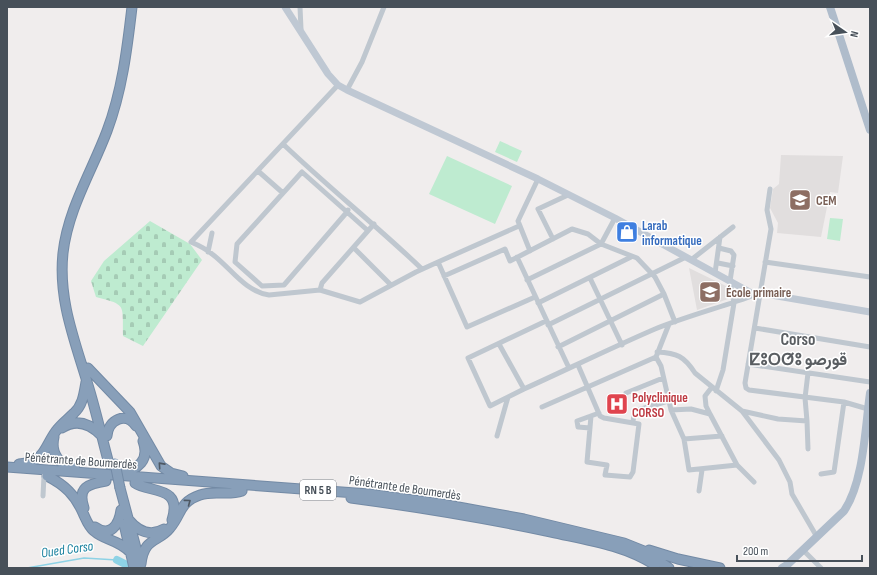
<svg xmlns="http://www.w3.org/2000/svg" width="877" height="575" viewBox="0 0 877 575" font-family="'Sofia Sans Condensed',Vazirmatn,'Noto Sans Tifinagh',sans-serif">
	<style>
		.education { fill: #e1dede }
		.cemetery { fill: url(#cemetery-stones) }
		.green { fill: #beebd0 }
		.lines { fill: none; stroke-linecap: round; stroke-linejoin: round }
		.stream { stroke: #8ed2e5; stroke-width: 1.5 }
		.river { stroke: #8ed2e5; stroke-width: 8 }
		.highway-casing { stroke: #738aa5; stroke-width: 11 }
		.street { stroke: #bfc7cf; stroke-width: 5 }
		.secondary { stroke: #bfc8d3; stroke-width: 7 }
		.primary { stroke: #afbccb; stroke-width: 8 }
		.highway { stroke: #889fb9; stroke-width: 9 }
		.highway-bridge-casing { stroke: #738aa5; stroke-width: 11; stroke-linecap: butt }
		.highway-bridge { stroke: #889fb9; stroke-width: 9 }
		.oneway { stroke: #4e5863 }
		.labels { text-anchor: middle; stroke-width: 3; stroke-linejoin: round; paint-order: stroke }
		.shield { fill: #fff; stroke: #7e848b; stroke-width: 1 }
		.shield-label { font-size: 12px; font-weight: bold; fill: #475059 }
		.education-label { font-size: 13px; font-weight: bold; fill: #785e54; stroke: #fff; text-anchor: start }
		.shop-label { font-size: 13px; font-weight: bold; fill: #366cbe; stroke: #fff; text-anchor: start }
		.health-label { font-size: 13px; font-weight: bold; fill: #be3a42; stroke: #fff; text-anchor: start }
		.street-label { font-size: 13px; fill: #475059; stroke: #fff }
		.water-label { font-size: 14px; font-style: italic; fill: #167f9d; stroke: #fff }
		.district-label { font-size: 17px; font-weight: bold; fill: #5a5e62; stroke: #fff }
	</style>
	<defs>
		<pattern id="cemetery-stones" width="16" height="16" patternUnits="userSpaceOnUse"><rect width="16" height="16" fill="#beebd0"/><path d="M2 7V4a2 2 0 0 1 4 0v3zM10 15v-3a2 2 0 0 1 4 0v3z" fill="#a5cbb5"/></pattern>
	</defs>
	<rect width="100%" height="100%" fill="#f0eded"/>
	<!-- education -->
	<path class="education" d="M781,155L843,156L838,193L830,192L821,237L777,233L778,223L770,208L773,189L779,184Z
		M689,268L726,286L728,299L697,310Z"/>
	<!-- cemetery -->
	<path class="cemetery" d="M150,221L190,244L202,260L143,346L123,336C122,305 128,305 96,297L91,281L104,261Z"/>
	<!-- green -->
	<path class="green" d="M500,141L522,151L517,162L495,152Z
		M447,156L512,186L495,224L429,194Z
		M830,218L843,219L840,241L827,239Z"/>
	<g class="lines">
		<!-- stream -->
		<path class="stream" d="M27,568L84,558L117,560"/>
		<!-- river -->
		<path class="river" d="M117,560L133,568"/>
		<!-- highway casing -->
		<g class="highway-casing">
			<path id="highway" d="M88,368L130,412L161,466L171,473L183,476
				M62,428C77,418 90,424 101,435
				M107,436C108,420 126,411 136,426
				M54,437C50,454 60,465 75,469
				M19,464C46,461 43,449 56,431C61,424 68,419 74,413C83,405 84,393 86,382
				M109,464C102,438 96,411 88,385C75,341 58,300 63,253C68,209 92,171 107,131C122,91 127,50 132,7
				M7,467L369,494L442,504L524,519L624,543L644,551L669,568
				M121,472C138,470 150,460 143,441
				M47,476C65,485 75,495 83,513C86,519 88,526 94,531C105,541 118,539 131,553
				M135,483C149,493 183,485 172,520
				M120,488L140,563
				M351,498C418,507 485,518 551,532C587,540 624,545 655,565
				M84,508C77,487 88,484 106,481
				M129,520C138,531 150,537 164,529
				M124,524L134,568
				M95,527C110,538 119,525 121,510
				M649,550L678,559L720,568
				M141,564C144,537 158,543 170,528C182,514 179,502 200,495C214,490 228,496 242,491"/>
		</g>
		<!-- street -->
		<path class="street" d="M300,7L301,29
			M338,85L191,242C198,245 206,249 212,254C231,268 244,291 269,295L320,290L360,302L416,272L438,262
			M347,90L362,62L384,7
			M283,144C328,187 377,226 422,269
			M258,171L283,193
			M302,172L347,212L284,285L262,286L235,262L237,244Z
			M770,189L767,210L771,229L745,383L746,388L749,390L844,402L868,409
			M348,210L347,212L366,229
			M519,226L438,262L467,327L535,297
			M553,239L538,209L568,195
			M354,248L391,285
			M530,251L518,221L538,179
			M208,252L212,233
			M517,257L569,368
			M691,260L733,227
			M765,262L870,277
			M718,263L733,266
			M715,273L720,237
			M444,276L505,249L510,261L572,229L588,234L601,244L637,258L655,277L664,294L675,322
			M590,278L622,345
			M527,280L601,244L615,218
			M320,290L322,283L374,224
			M538,303L631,257
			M669,324L656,357L661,366L671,410L684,439L689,470L737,465
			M548,325L686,257
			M755,328L870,347
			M499,344L524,389C568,369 611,348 655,329C687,316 722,307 755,295
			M558,347L664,294
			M657,352C677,353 684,356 695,373L742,411L779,460L790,482L792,494L817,537
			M748,364L870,382
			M578,365L600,416L604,418L639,424L633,472L630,477L605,475L607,465L587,462L591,416
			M524,389L490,406L468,358L546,321
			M716,391L723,370L734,303L730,281L734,255L731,251L719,248
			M626,393L663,378
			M542,407L656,357
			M671,410L691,409L710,414L737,465L754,482
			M742,411L778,419L807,421L808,449
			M710,414L706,406L705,396L712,387
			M807,421L805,398L808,373
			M633,422L634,414L638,410L668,401
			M590,428L578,427L577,421L599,413
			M497,436L508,397
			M684,439L722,436
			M821,474L834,472L844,402
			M699,491L702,470
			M43,496L44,476
			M803,550L821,568"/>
		<!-- secondary -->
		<path class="secondary" d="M285,7L328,74L338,85L347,90L538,179L615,218L755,295L760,293L870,312"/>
		<!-- primary -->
		<path class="primary" d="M830,7L870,130
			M782,568L787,565L844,511C864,481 865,428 870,393"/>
		<!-- highway -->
		<use href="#highway" class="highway"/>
		<!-- highway-bridge casing -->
		<g class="highway-bridge-casing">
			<path id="highway-bridge" d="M115,463L120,488"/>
		</g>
		<!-- highway-bridge -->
		<use href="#highway-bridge" class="highway-bridge"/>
	</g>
	<!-- one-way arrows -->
	<defs><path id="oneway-chevron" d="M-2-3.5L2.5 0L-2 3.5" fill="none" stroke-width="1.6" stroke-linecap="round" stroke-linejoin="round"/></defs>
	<g class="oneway">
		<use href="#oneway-chevron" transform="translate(161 465) rotate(-132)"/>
		<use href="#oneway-chevron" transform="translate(188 502) rotate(-37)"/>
	</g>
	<!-- icons -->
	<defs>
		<g id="school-square" transform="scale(1.15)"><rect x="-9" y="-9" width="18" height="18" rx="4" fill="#8d6e63" stroke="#fff"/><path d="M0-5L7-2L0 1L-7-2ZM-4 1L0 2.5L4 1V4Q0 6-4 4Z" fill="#fff"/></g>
		<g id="shop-square" transform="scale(1.15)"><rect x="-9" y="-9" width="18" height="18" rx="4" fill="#3f7fe0" stroke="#fff"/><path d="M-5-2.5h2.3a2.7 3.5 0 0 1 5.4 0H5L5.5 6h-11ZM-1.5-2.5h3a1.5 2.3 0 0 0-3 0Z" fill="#fff"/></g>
		<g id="hospital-square" transform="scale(1.15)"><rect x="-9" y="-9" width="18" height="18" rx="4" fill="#e0444e" stroke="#fff"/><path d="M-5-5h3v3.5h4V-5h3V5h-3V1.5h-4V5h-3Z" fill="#fff"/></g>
	</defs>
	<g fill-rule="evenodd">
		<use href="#school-square" x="800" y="200"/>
		<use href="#shop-square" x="627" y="232"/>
		<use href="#school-square" x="710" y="292"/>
		<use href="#hospital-square" x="617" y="404"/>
	</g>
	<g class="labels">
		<!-- shield labels -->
		<rect class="shield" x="300" y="480" width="36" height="20" rx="3"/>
		<g class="shield-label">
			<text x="318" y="494">RN 5 B</text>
		</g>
		<!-- education labels -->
		<g class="education-label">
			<text x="816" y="205">CEM</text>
			<text x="726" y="297">École primaire</text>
		</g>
		<!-- shop labels -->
		<g class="shop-label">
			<text x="642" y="230">Larab<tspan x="642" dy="15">informatique</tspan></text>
		</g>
		<!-- health labels -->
		<g class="health-label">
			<text x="632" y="402">Polyclinique<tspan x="632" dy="15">CORSO</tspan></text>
		</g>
		<!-- street labels -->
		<g class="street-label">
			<text transform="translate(81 460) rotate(4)" y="5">Pénétrante de Boumerdès</text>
			<text transform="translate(405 487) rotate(8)" y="5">Pénétrante de Boumerdès</text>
		</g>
		<!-- water labels -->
		<g class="water-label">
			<text transform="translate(67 549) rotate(-8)" y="5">Oued Corso</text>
		</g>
		<!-- district labels -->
		<g class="district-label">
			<text x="798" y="345">Corso<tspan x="798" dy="20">ⵇⵓⵔⵚⵓ قورصو</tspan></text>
		</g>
	</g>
	<!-- border -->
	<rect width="877" height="575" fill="none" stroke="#475059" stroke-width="16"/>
	<!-- north arrow -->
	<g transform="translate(845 32) rotate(103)" stroke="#ffffff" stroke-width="3" paint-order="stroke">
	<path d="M0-3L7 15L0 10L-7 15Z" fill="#475059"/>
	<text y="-6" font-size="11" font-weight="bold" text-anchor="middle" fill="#475059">N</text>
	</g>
	<!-- scale -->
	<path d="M737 555v6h125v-6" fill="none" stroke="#475059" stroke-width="2"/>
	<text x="743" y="555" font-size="12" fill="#475059" stroke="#ffffff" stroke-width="3" paint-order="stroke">200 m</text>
</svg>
